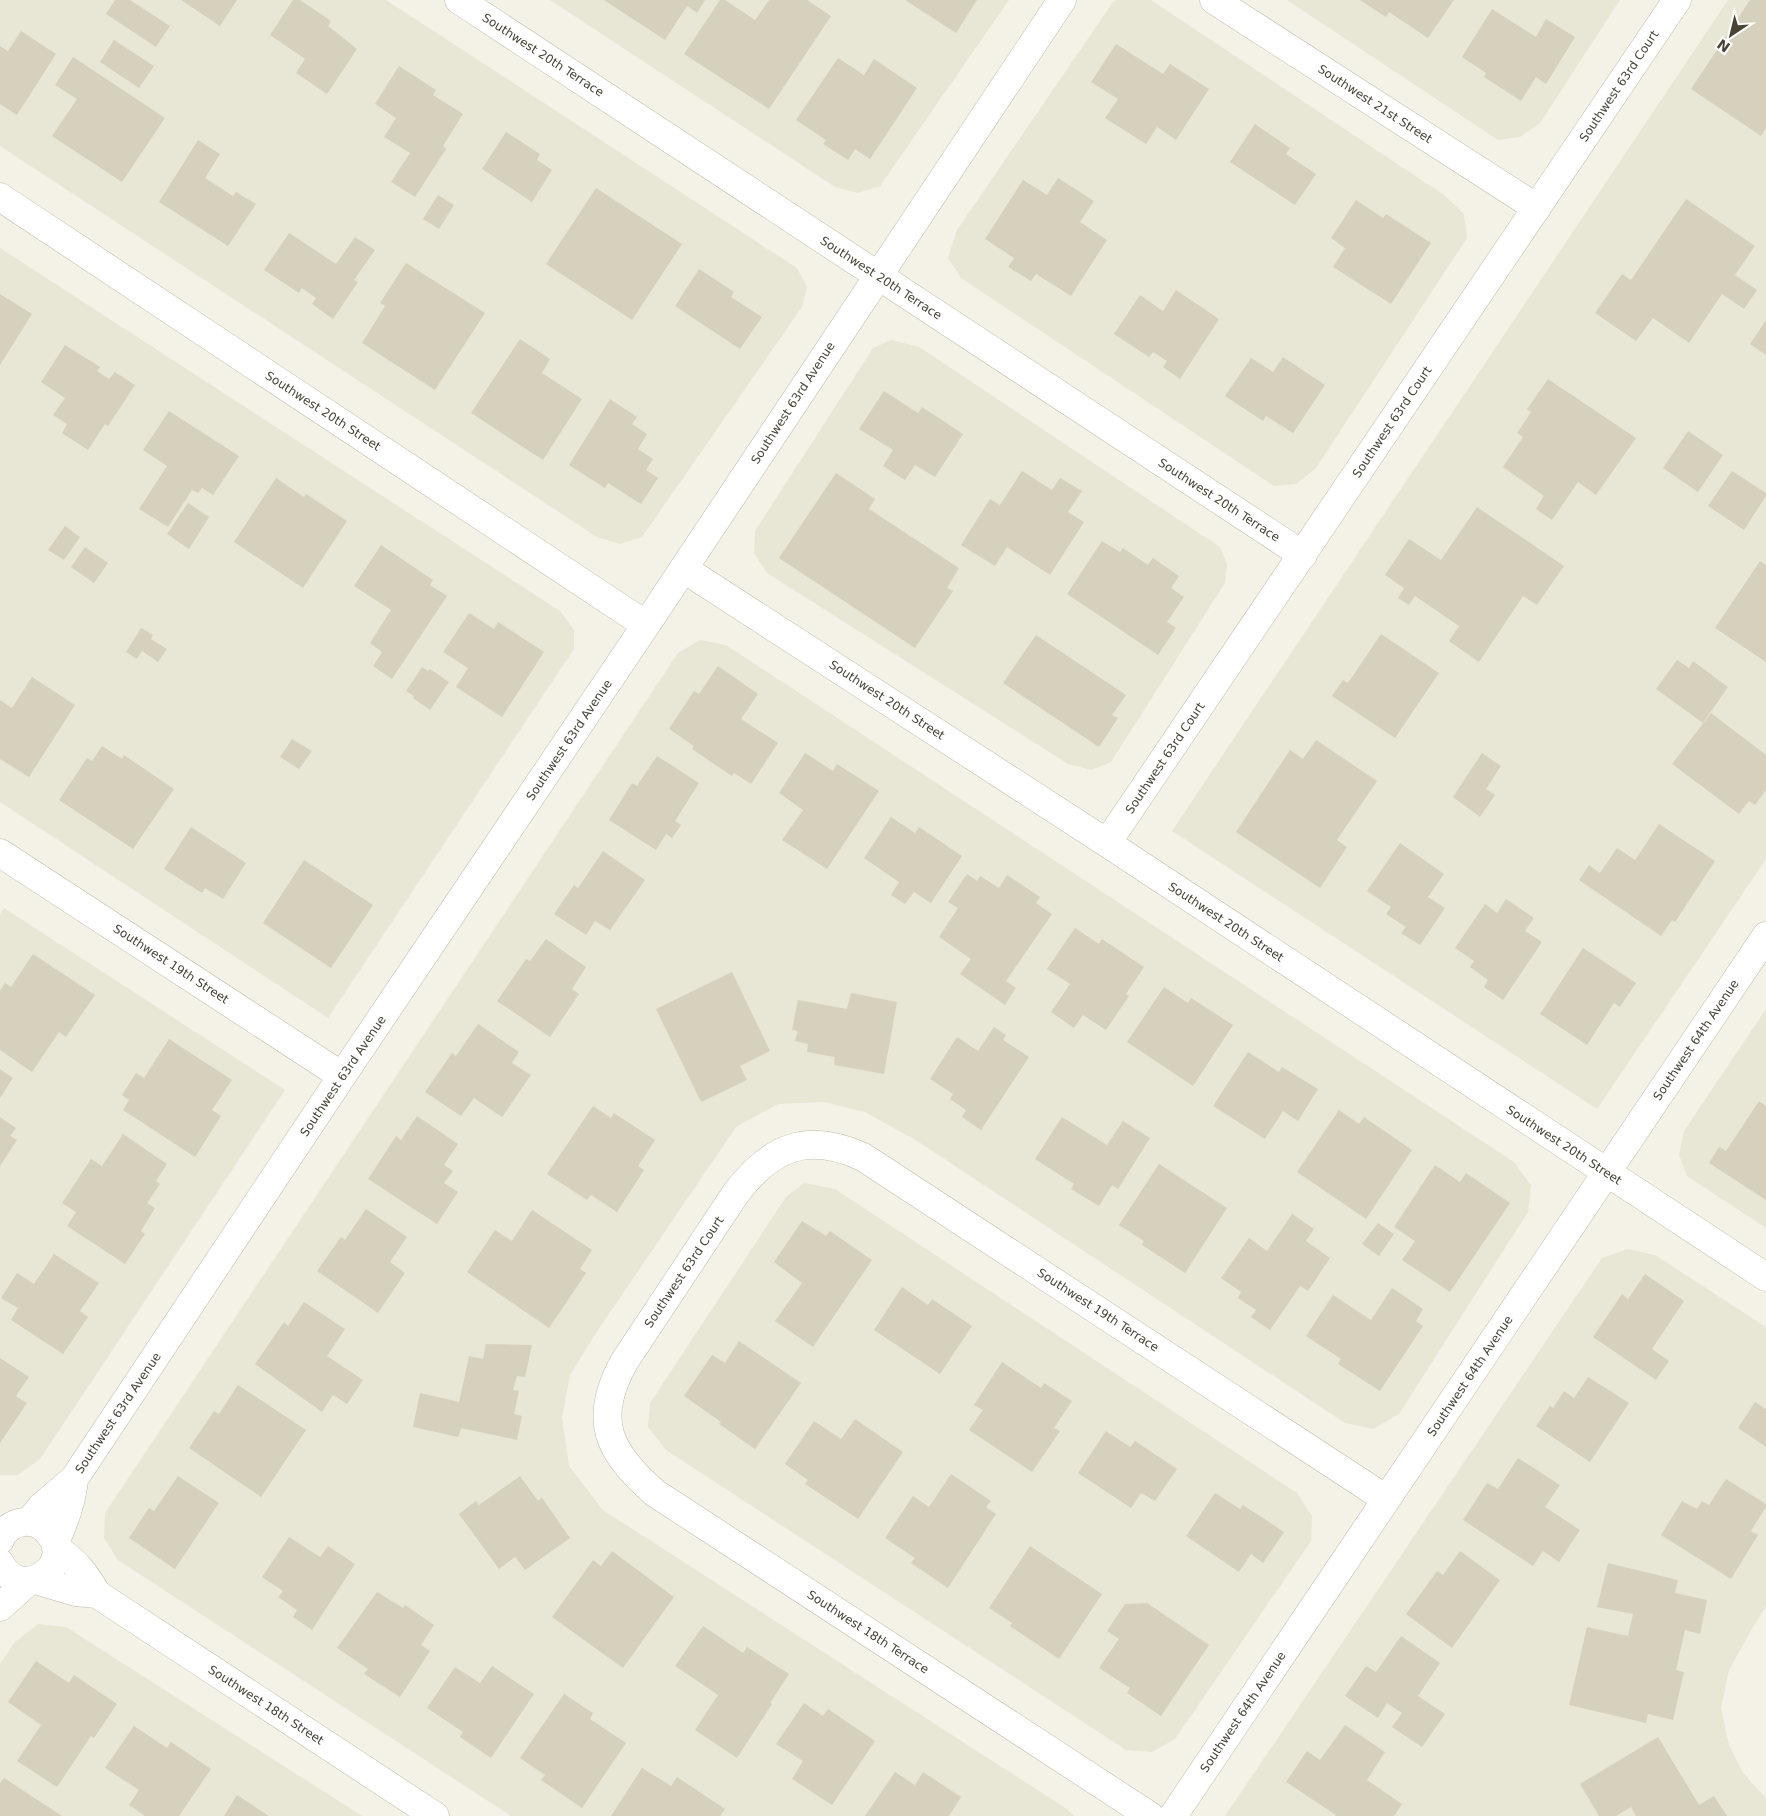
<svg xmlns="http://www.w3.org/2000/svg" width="1766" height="1816" viewBox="0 0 1766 1816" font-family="'DejaVu Sans',sans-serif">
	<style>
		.residential { fill: #e8e6d5 }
		.building { fill: #d6d1bc }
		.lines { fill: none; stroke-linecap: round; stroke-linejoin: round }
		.street-casing { stroke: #bfbca9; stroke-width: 29 }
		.street { stroke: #fff; stroke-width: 28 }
		.labels { text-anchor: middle; stroke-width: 5; stroke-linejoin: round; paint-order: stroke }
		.street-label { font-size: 12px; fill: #474436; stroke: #fff }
	</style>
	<rect width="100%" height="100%" fill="#f4f2e7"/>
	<!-- residential -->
	<path class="residential" d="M0,0H386L797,268L807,287L802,307L642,537L620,544L597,537L0,146Z
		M550,0H1009L880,186L858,193L835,187Z
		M1117,0H1151L1444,195L1464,214L1467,238L1316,468L1296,484L1274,486L961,278L948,258L957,230L1113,2Z
		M1287,0H1620L1540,123L1520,137L1498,140Z
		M1728,0H1766V859L1597,1109L1172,831Z
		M0,248L560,611L574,630V649L328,1018L0,802Z
		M891,340L919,347L1220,547L1227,564L1225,583L1111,762L1092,770L1068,764L767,573L754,553L755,531L873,348Z
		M700,640L726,645L1514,1162L1531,1185L1528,1212L1399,1414L1373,1429L1345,1423L917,1141L865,1112L824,1102L778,1104L736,1127L596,1333L570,1375L562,1418L569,1466L603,1510L1067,1809L1074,1816H511L118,1560L104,1538L105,1513L678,653Z
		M4,908L285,1090L40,1459L18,1475H0V914Z
		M1766,1009V1228L1687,1176L1679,1155L1684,1131Z
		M804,1183L835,1189L1297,1493L1312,1516L1311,1541L1175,1739L1152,1752L1126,1750L666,1450L648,1427L650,1403L786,1197Z
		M1628,1249L1655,1255L1766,1327V1607L1754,1625L1729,1670L1721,1708L1729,1745L1743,1773L1766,1798V1816H1225L1602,1258Z
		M38,1624L66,1627L362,1816H0V1664L15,1642Z"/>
	<!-- building -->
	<path class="building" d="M115,0H130L170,26L156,47L106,14Z
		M181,0H237L220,26Z
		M293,0H300L331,21L328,26L357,49L327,94L296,73L305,59L270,35Z
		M604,0H705L697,13L687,6L665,40Z
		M720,0H725L755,20L769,0H807L831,16L769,109L684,54Z
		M905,0H977L956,33Z
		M1360,0H1454L1428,38L1389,12L1386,17Z
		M1750,0H1766V128L1761,136L1691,89Z
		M1492,9L1536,37L1546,19L1575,37L1546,84L1536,77L1521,101L1484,77L1486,73L1462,57Z
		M21,31L56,54L17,115L0,104V46L8,51Z
		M114,40L154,66L139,88L100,62Z
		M1116,44L1163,74L1170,64L1209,89L1176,140L1157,127L1146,144L1105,118L1118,99L1091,82Z
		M73,57L165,118L122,182L52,136L77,99L55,85Z
		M838,58L864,75L874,59L917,88L870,159L855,149L848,160L823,144L826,140L796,120Z
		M399,66L436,90L433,95L463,114L443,146L446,149L415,197L391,182L410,153L384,137L396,118L375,104Z
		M1255,124L1290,148L1286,154L1316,174L1295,205L1230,162Z
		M506,132L540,154L537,160L552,170L532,202L482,169Z
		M198,140L220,154L205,178L233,196L236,192L256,204L228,246L159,202Z
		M1058,178L1094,201L1080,222L1107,240L1071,296L1036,274L1031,281L1008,267L1014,258L985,239L1023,180L1047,195Z
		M596,188L682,244L632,320L546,264Z
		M438,195L454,205L439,229L423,219Z
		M1686,199L1755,246L1735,275L1757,290L1744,309L1722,294L1689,343L1653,318L1636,341L1595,313L1622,274L1631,280Z
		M1356,200L1383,218L1386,214L1431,243L1391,304L1333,267L1345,248L1331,238Z
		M289,233L336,264L355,237L375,250L354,280L358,282L333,319L312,304L316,298L302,288L299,293L264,270Z
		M406,263L485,313L435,390L362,343L385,306L380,303Z
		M699,269L734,292L731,297L762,317L740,349L675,306Z
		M1176,290L1219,319L1180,379L1163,367L1167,361L1153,352L1149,357L1114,334L1140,295L1163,311Z
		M0,294L32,314L0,365Z
		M1766,320V355L1750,344Z
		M520,339L550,359L542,373L582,399L543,460L471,413Z
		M65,345L100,367L97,371L109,379L115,372L135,385L108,426L105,424L88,450L62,433L67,424L53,415L65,398L41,382Z
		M1283,357L1325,385L1293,433L1266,416L1263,421L1225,396L1251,358L1273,372Z
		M1548,379L1636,438L1596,495L1578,482L1552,520L1536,509L1544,496L1503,467L1523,437L1517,433L1531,412L1527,409Z
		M884,391L918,413L922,407L963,434L935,477L915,465L905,480L883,466L893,450L859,429Z
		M610,399L637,417L632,424L647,434L638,449L653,459L646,470L658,478L641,504L608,483L605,488L569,465Z
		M169,411L239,456L213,495L202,488L198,493L192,490L168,527L139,509L167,466L143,450Z
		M1688,431L1723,455L1698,492L1663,468Z
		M1022,471L1052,490L1060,478L1082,491L1068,512L1084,522L1050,575L1007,547L995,566L961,545L990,499L1000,505Z
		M1732,471L1766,493V496L1744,530L1708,506Z
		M836,473L875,499L869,509L959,568L947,588L953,591L915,648L779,558Z
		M276,478L304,497L306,494L347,521L303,588L234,542Z
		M188,503L209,517L189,549L167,534Z
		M1477,507L1564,566L1537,605L1523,596L1479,662L1449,641L1459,626L1415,596L1409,605L1398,598L1404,588L1385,575L1409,539L1441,560Z
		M65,526L80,537L64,560L48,550Z
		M1102,541L1120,552L1123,548L1148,565L1153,558L1179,576L1171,588L1184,597L1167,622L1176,628L1158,655L1067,594Z
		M381,545L433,580L430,585L447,596L392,679L373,666L382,652L370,643L391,610L354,586Z
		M85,547L108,563L94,583L71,567Z
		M1760,561L1766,565V662L1715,628Z
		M469,613L494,629L498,622L544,652L502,717L456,687L468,668L443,652Z
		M141,628L153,635L151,639L167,649L158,662L142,651L137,659L126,652Z
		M1381,634L1439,673L1395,738L1332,696L1343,680L1348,683Z
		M1036,635L1126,695L1112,715L1118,718L1099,747L1003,683Z
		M1677,660L1689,668L1693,661L1728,687L1703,723L1656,689Z
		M718,666L758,694L741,719L778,743L751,784L734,773L732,776L692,749L694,746L669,729L694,691L699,694Z
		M422,667L428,671L430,669L449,682L430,710L413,698L414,696L406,691Z
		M32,677L75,705L29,777L0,759V700L12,708Z
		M1711,713L1766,755V790L1755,805L1749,801L1739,814L1672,764Z
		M292,739L312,751L299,769L280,757Z
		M1316,740L1377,781L1337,840L1347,847L1320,888L1236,832L1290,750L1303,759Z
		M102,746L122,759L124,755L174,789L133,849L59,800L87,758L92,761Z
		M805,753L833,771L837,764L879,791L827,869L782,840L803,810L779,793Z
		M1482,753L1501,766L1486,789L1495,795L1480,817L1453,797Z
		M657,756L699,783L675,821L681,825L672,838L666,834L656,850L609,820L632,783L637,786Z
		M891,817L915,833L919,827L962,856L931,903L914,892L905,904L891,895L899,882L864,858Z
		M1659,824L1715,861L1675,922L1672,920L1661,936L1579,880L1589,865L1600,873L1617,848L1635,860Z
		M191,827L246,863L223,899L205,888L202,893L164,869Z
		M1400,843L1444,874L1428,897L1445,908L1420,945L1401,933L1406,927L1386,914L1391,907L1367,891Z
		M603,851L645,880L610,930L595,921L586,935L554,914L574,885L578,888Z
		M304,860L373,905L331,968L263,923Z
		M967,874L977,881L980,876L999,888L1007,875L1040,897L1036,903L1052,914L1006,981L1016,988L1005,1005L960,974L971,959L939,937L958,908L948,902Z
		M1506,899L1534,918L1525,931L1542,942L1503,1000L1484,987L1488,980L1470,967L1474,961L1455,948L1485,904L1497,913Z
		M1075,928L1099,944L1102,939L1144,967L1126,994L1129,996L1106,1030L1083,1015L1074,1028L1051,1012L1070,984L1047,969Z
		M546,939L586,967L572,989L579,994L550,1037L497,1001L526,959L530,961Z
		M1583,948L1636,983L1620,1007L1614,1003L1587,1045L1540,1014Z
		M33,954L95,995L66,1037L59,1032L32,1072L0,1050V991L5,983L11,987Z
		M732,972L770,1051L740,1066L747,1080L701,1102L656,1009Z
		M1164,987L1188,1003L1191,998L1233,1025L1193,1086L1127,1042Z
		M851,993L897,1002L884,1074L834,1065L835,1057L807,1052L808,1044L795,1041L798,1031L792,1030L798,1000L847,1009Z
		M478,1024L519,1052L512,1063L531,1075L502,1117L474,1098L461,1116L425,1092L452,1053L456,1056Z
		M994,1027L1006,1035L1003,1040L1029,1057L981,1130L962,1117L966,1110L950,1099L953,1094L930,1079L957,1037L978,1051Z
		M169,1039L232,1080L212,1110L221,1116L195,1157L123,1110L129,1100L122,1095L136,1073L144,1078Z
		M1248,1052L1279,1072L1282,1067L1318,1089L1298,1121L1283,1111L1265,1139L1213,1106Z
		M0,1069L13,1078L0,1098Z
		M1759,1101L1766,1106V1200L1709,1163L1719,1147L1726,1151Z
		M593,1106L611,1118L614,1113L655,1140L638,1166L644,1170L617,1212L591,1195L587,1200L547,1174Z
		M1339,1110L1359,1124L1364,1117L1412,1150L1366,1219L1297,1172Z
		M417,1116L458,1144L444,1165L453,1171L444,1183L458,1192L437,1224L368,1179L396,1136L401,1140Z
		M0,1117L16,1128L10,1136L17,1140L0,1166Z
		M1062,1117L1107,1145L1123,1121L1150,1138L1118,1189L1112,1185L1099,1206L1071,1189L1074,1184L1035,1159Z
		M123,1134L167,1164L156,1181L160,1184L147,1203L155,1208L141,1231L145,1234L125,1264L67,1226L76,1212L62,1203L91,1159L102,1166Z
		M1159,1164L1227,1208L1185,1273L1142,1245L1144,1241L1119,1225Z
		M1435,1165L1460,1182L1466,1173L1510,1203L1450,1292L1402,1260L1415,1241L1394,1227Z
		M366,1209L407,1237L390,1262L405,1273L378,1313L317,1271L341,1237L345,1240Z
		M532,1210L592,1250L580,1269L586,1273L549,1328L467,1272L495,1230L512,1241Z
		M1292,1214L1314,1229L1306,1241L1330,1258L1308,1291L1300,1286L1270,1330L1251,1317L1256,1310L1238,1298L1241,1292L1221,1278L1249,1238L1267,1251Z
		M802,1221L826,1236L830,1231L872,1260L813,1347L775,1321L802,1283L774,1262Z
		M1378,1223L1394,1234L1379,1256L1362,1244Z
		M54,1254L99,1283L80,1311L88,1317L63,1354L11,1320L18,1308L1,1298L17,1273L34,1284Z
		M1645,1274L1684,1301L1652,1349L1669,1361L1656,1380L1593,1337L1622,1294L1628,1299Z
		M902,1287L928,1305L932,1299L972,1326L940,1374L874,1330Z
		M1392,1288L1423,1309L1416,1321L1423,1326L1380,1391L1338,1364L1341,1359L1306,1336L1333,1295L1371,1320Z
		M304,1302L345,1329L327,1356L363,1380L347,1404L333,1395L322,1412L255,1364L284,1322L288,1326Z
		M739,1341L801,1383L755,1449L719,1424L721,1422L684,1396L712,1355L725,1363Z
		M486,1344L532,1345L525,1377L517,1376L513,1390L519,1391L514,1414L522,1416L517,1440L461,1428L458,1437L413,1427L420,1393L459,1402L469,1356L483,1359Z
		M0,1358L29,1377L16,1396L27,1403L0,1443Z
		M1002,1362L1041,1388L1044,1383L1072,1401L1054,1428L1060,1431L1032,1472L969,1430L983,1410L974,1405Z
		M1588,1377L1629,1403L1590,1462L1536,1426L1550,1406L1553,1408L1564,1391L1574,1398Z
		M238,1385L306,1430L261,1497L189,1448L214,1411L219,1414Z
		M1755,1402L1766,1409V1447L1738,1428Z
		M855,1419L903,1452L858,1519L805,1484L808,1480L785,1464L814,1421L841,1439Z
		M1106,1431L1130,1447L1135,1441L1177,1469L1155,1501L1141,1493L1131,1508L1078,1473Z
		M1518,1458L1560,1485L1545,1507L1580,1530L1559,1562L1543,1551L1533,1566L1463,1520L1487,1483L1498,1489Z
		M951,1474L991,1501L986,1507L996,1514L948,1588L911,1563L915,1558L885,1538L913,1496L929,1507Z
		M178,1476L219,1503L175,1569L129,1538L149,1508L154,1511Z
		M520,1476L538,1501L542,1498L570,1538L525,1570L515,1557L499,1569L459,1514L476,1501L479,1505Z
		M1726,1479L1766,1504V1507L1751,1531L1758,1535L1731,1579L1661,1535L1682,1501L1697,1509L1702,1501L1709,1505Z
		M1215,1493L1240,1509L1243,1505L1284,1532L1263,1563L1251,1554L1239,1572L1186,1536Z
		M289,1537L320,1557L328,1546L355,1564L312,1630L293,1617L297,1610L278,1597L283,1591L262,1577Z
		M1030,1546L1102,1594L1059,1659L1010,1626L1012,1623L989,1608Z
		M612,1551L674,1597L623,1668L552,1617L593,1560L601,1566Z
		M1460,1551L1500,1580L1452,1648L1406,1614L1437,1571L1443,1575Z
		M1608,1563L1678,1580L1675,1593L1707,1600L1700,1634L1685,1630L1676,1670L1684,1672L1673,1720L1648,1714L1646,1723L1569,1705L1587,1627L1628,1636L1633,1614L1597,1607Z
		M377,1592L403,1608L405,1605L434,1625L421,1645L430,1651L400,1697L364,1674L368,1669L337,1648Z
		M1147,1603L1209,1645L1161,1716L1127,1693L1130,1688L1099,1668L1119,1639L1107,1631L1125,1604Z
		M703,1626L743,1653L747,1647L789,1674L770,1703L772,1704L737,1758L695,1730L718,1695L675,1666Z
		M1401,1636L1440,1663L1418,1696L1445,1714L1422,1747L1392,1727L1402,1713L1387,1703L1378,1718L1345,1696L1366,1666L1376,1672Z
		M36,1661L69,1683L74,1675L117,1704L94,1738L91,1736L57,1787L17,1761L41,1725L8,1702Z
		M492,1666L534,1694L491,1758L460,1737L463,1732L427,1708L455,1667L480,1683Z
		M564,1694L593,1713L590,1719L626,1743L582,1808L541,1780L545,1775L520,1758Z
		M804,1703L823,1716L828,1709L875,1741L832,1805L792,1779L803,1761L776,1744Z
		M1345,1725L1385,1752L1367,1780L1402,1804L1394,1816H1335L1336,1815L1286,1782L1307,1751L1320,1760Z
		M134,1726L167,1748L171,1742L211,1769L179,1816H145L129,1805L139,1790L105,1768Z
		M1658,1737L1699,1805L1714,1796L1727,1816H1636L1631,1807L1616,1816H1599L1580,1784Z
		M642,1768L671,1786L677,1777L725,1809L720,1816H611Z
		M895,1772L915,1785L923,1772L961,1797L949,1816H865Z
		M4,1778L62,1816H0V1783Z
		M237,1795L269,1816H224Z"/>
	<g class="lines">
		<!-- street casing -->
		<g class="street-casing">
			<path id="street" d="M459,0L1303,555
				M1214,0L1537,208
				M0,197L646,625
				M684,569L1107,843L1766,1277
				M1107,843L1677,0
				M0,853L342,1076
				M29,1522L41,1507L74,1479L342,1076L646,625L1062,0
				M0,1540C4,1530 13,1523 24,1522C33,1521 42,1525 48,1532C78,1565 20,1604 0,1563
				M55,1542C65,1521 72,1502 74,1479
				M56,1548C77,1563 84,1572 97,1594
				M36,1580L76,1592L97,1594L435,1816
				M0,1607L29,1581
				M1150,1816L655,1493C608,1452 592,1420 624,1362L736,1193C772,1146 808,1132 863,1157L1386,1499
				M1173,1816L1766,936"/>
		</g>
		<!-- street -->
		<use href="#street" class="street"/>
	</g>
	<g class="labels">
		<!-- street labels -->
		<g class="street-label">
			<text transform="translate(543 55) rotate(33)" y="4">Southwest 20th Terrace</text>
			<text transform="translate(1619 86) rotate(-56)" y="4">Southwest 63rd Court</text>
			<text transform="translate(1375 104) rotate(33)" y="4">Southwest 21st Street</text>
			<text transform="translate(881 278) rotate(33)" y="4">Southwest 20th Terrace</text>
			<text transform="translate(793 403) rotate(-57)" y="4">Southwest 63rd Avenue</text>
			<text transform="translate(323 411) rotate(33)" y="4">Southwest 20th Street</text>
			<text transform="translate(1392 422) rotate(-56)" y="4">Southwest 63rd Court</text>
			<text transform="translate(1219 500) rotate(33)" y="4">Southwest 20th Terrace</text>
			<text transform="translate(887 700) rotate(33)" y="4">Southwest 20th Street</text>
			<text transform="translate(569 740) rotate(-56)" y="4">Southwest 63rd Avenue</text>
			<text transform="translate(1165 758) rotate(-56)" y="4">Southwest 63rd Court</text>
			<text transform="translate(1226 922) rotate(33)" y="4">Southwest 20th Street</text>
			<text transform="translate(171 964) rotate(33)" y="4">Southwest 19th Street</text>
			<text transform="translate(1696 1040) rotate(-56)" y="4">Southwest 64th Avenue</text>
			<text transform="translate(343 1076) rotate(-56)" y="4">Southwest 63rd Avenue</text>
			<text transform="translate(1564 1145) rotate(33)" y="4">Southwest 20th Street</text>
			<text transform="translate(684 1272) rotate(-56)" y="4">Southwest 63rd Court</text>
			<text transform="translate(1098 1310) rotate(33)" y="4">Southwest 19th Terrace</text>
			<text transform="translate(1470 1376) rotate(-56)" y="4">Southwest 64th Avenue</text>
			<text transform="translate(118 1413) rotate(-56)" y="4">Southwest 63rd Avenue</text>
			<text transform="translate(868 1632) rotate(33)" y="4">Southwest 18th Terrace</text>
			<text transform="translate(266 1705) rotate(33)" y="4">Southwest 18th Street</text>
			<text transform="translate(1243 1712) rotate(-56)" y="4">Southwest 64th Avenue</text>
		</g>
	</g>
	<!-- north arrow -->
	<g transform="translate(1731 35) rotate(215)" stroke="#ffffff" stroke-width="4" paint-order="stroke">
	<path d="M0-4L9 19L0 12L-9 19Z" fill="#474436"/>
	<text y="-8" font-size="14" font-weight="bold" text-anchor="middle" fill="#474436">N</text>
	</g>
</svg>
